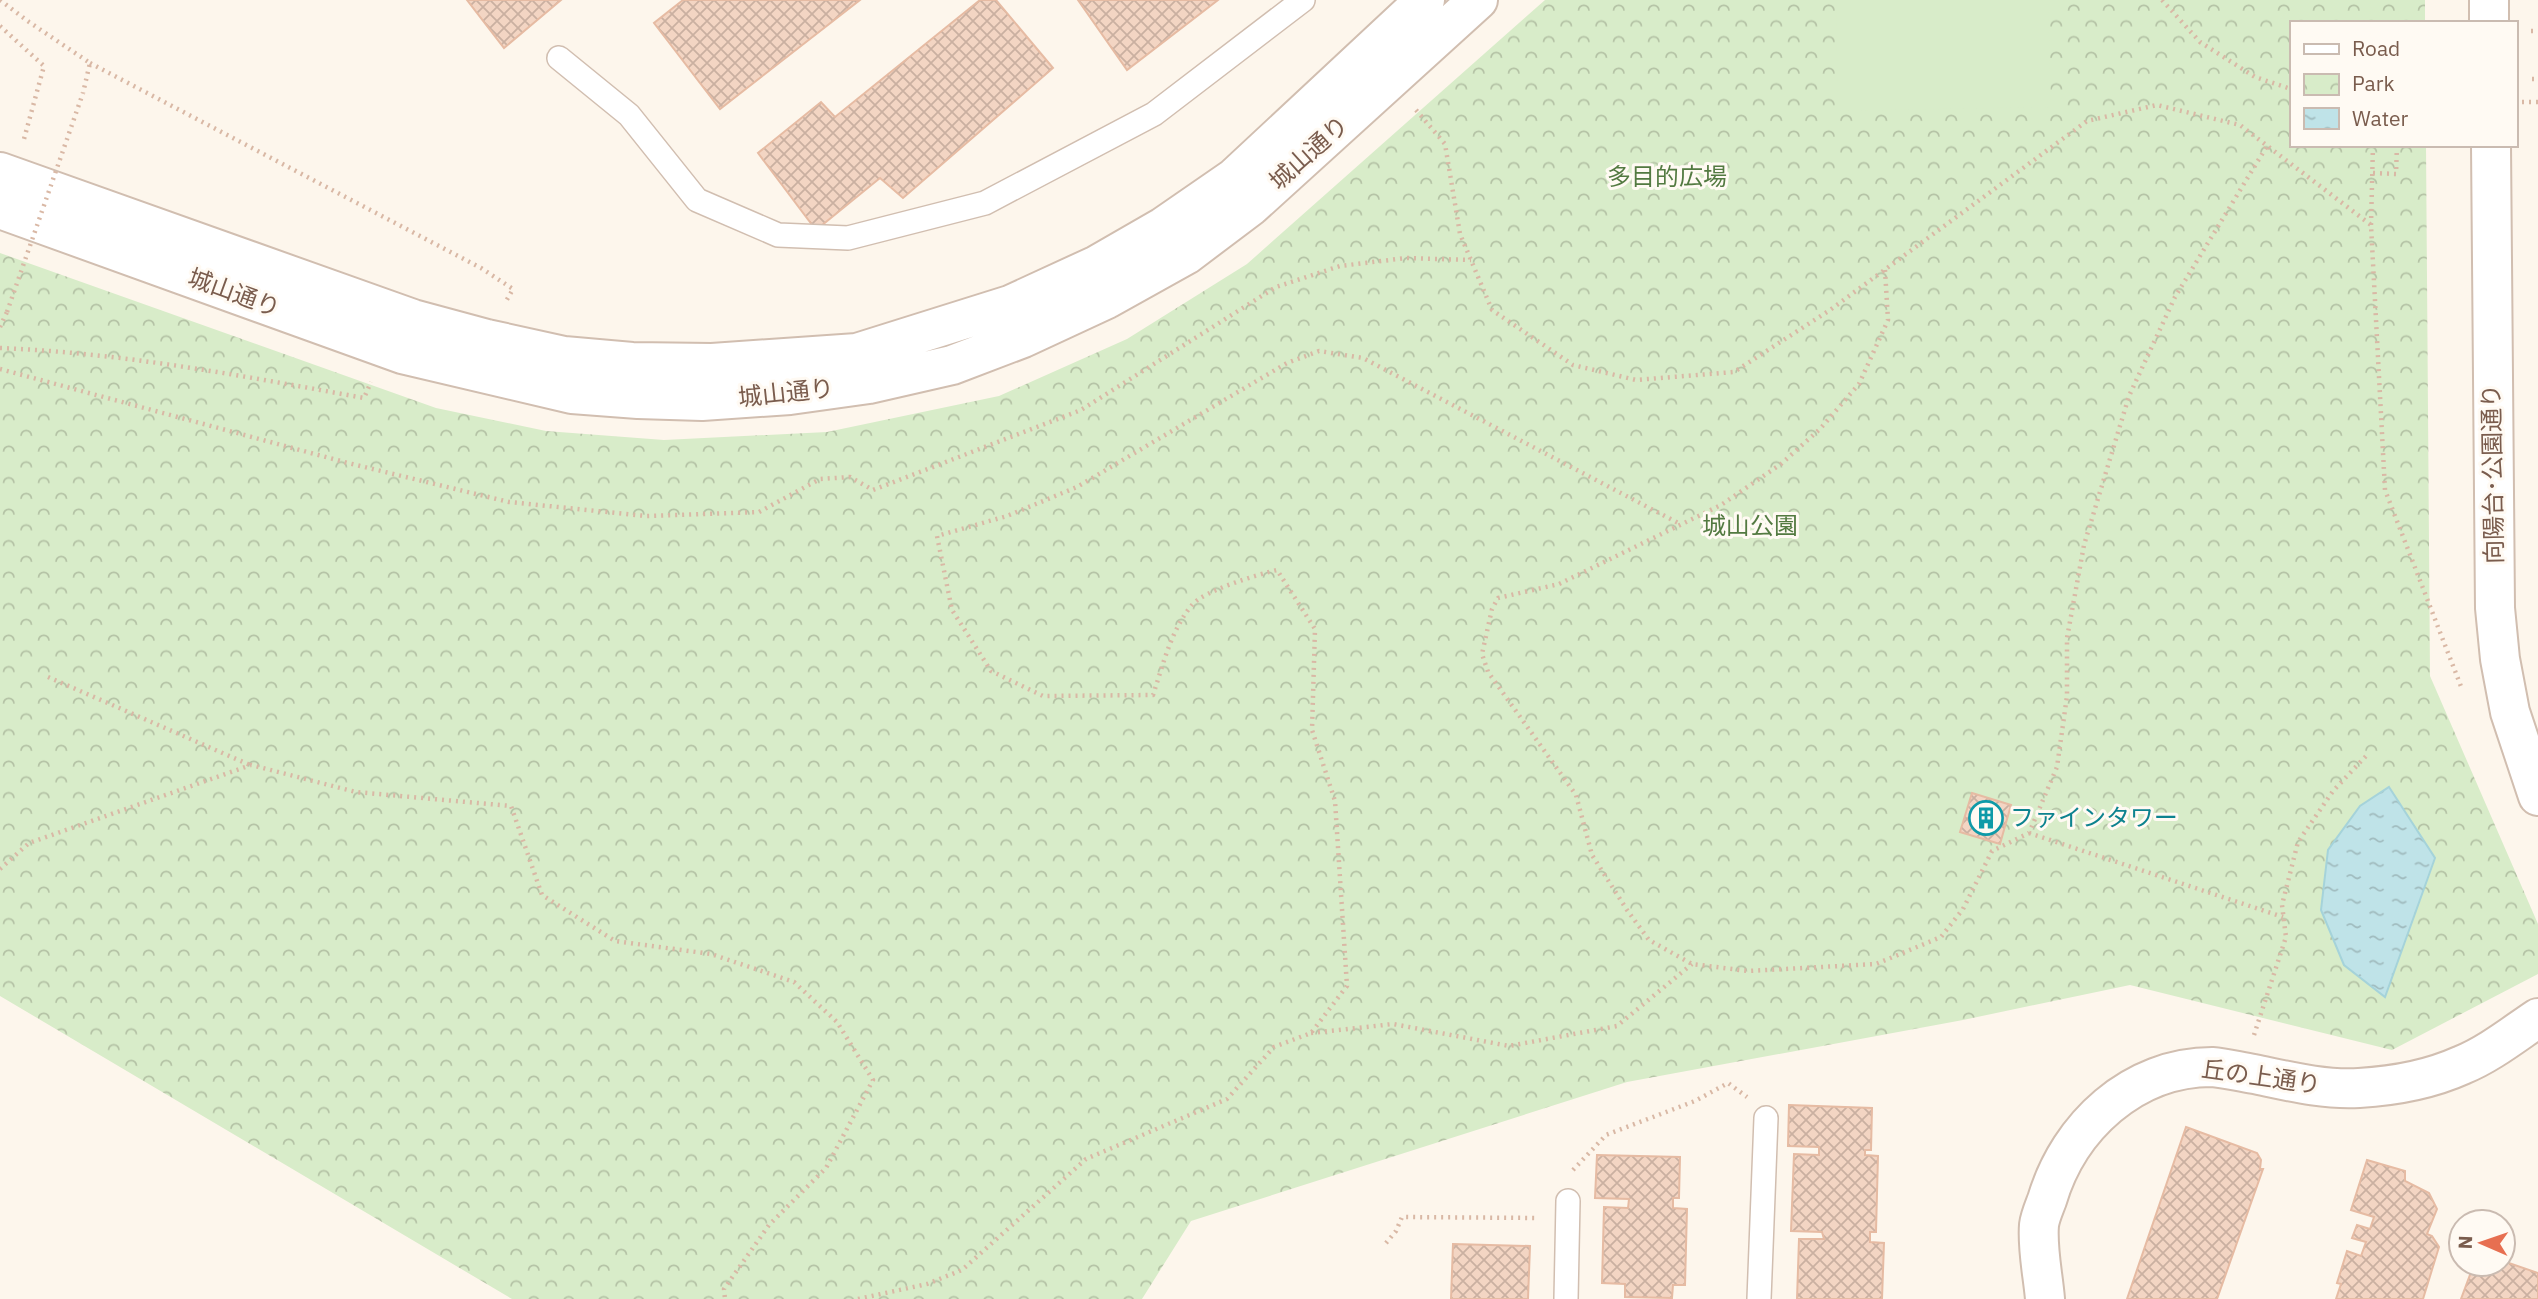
<svg xmlns="http://www.w3.org/2000/svg" width="2538" height="1299" viewBox="0 0 2538 1299" font-family="'IBM Plex Sans','Noto Sans JP',sans-serif">
	<style>
		.park { fill: url(#park-crowns) }
		.pitch { fill: #d8ecc9 }
		.water { fill: url(#water-ripples); stroke: #a5d3da; stroke-width: 2 }
		.building { fill: url(#building-cross-hatch); stroke: #e6bba3; stroke-width: 2 }
		.lines { fill: none; stroke-linecap: round; stroke-linejoin: round }
		.service-casing { stroke: #d1beb0; stroke-width: 26 }
		.tertiary-casing { stroke: #d1beb0; stroke-width: 42 }
		.path { stroke: #d9b8a5; stroke-width: 4.5; stroke-dasharray: 2 5; stroke-linecap: butt }
		.service { stroke: #fff; stroke-width: 23 }
		.tertiary { stroke: #fff; stroke-width: 38 }
		.path-bridge { stroke: #d9b8a5; stroke-width: 4.5; stroke-dasharray: 2 5; stroke-linecap: butt }
		.labels { text-anchor: middle; stroke-width: 6; stroke-linejoin: round; paint-order: stroke }
		.street-label { font-size: 24px; fill: #7a5c4d; stroke: #fffaf3 }
		.park-label { font-size: 24px; fill: #537a41; stroke: #fffaf3 }
		.culture-label { font-size: 24px; fill: #0d838f; stroke: #fffaf3; text-anchor: start }
	</style>
	<defs>
		<pattern id="park-crowns" width="20" height="18" patternUnits="userSpaceOnUse" patternTransform="scale(1.75)"><rect width="20" height="18" fill="#d8ecc9"/><path d="M2 6a3 3 0 1 1 6 0M12 15a3 3 0 1 1 6 0" fill="none" stroke="#b4c2a5"/></pattern>
		<pattern id="water-ripples" width="26" height="14" patternUnits="userSpaceOnUse" patternTransform="scale(1.75)"><rect width="26" height="14" fill="#bfe3e8"/><path d="M2 4q2-2 4 0t4 0M15 11q2-2 4 0t4 0" fill="none" stroke="#a0bbbe"/></pattern>
		<pattern id="building-cross-hatch" width="8" height="8" patternUnits="userSpaceOnUse" patternTransform="scale(1.75)"><rect width="8" height="8" fill="#f3d5c3"/><path d="M0 0l8 8M0 8l8-8" fill="none" stroke="#cab0a1"/></pattern>
	</defs>
	<rect width="100%" height="100%" fill="#fdf6ec"/>
	<!-- park -->
	<path class="park" d="M1545,0H2425V23H2291V145H2426L2430,676L2538,924V974L2392,1050L2130,985L1963,1020L1627,1082L1191,1221L1142,1299H512L0,996V253L436,408L546,431L664,440L827,432L999,396L1127,339L1247,264Z"/>
	<!-- pitch -->
	<path class="pitch" d="M1836,0H2048L2051,107L1838,111Z"/>
	<!-- water -->
	<path class="water" d="M2389,787L2435,858L2385,997L2344,965L2321,910L2328,850L2360,806Z"/>
	<!-- building -->
	<path class="building" d="M467,0H561L504,48Z
		M683,0H860L720,109L654,23Z
		M980,0H996L1053,68L903,198L880,178L816,230L758,153L821,102L835,117Z
		M1078,0H1218L1127,70Z
		M1972,793L2011,805L2000,844L1960,832Z
		M1789,1105L1872,1108L1871,1150H1865V1155L1878,1156L1876,1232H1870V1242L1884,1243L1882,1299H1797L1799,1239H1824L1822,1232L1791,1231L1794,1154L1819,1155V1147L1788,1146Z
		M2186,1127L2257,1153L2261,1160L2260,1169H2263L2217,1299H2127Z
		M1597,1155L1680,1157L1679,1198H1673V1208L1687,1209L1685,1285H1673L1672,1298L1625,1297V1284L1602,1283L1604,1207L1628,1208L1629,1199L1595,1198Z
		M2367,1160L2405,1171V1181L2429,1193L2437,1209L2427,1234L2432,1236L2439,1247L2423,1299H2336L2341,1284L2337,1283L2347,1251L2361,1256L2366,1242L2352,1238L2357,1225L2370,1229L2374,1217L2351,1210Z
		M1453,1244L1530,1246L1528,1299H1451Z
		M2503,1261L2538,1273V1299H2461L2474,1264H2503Z"/>
	<g class="lines">
		<!-- service casing -->
		<g class="service-casing">
			<path id="service" d="M559,58L629,115L697,200L778,235L848,238L985,203L1154,114L1303,0
				M1566,1299L1568,1201
				M1759,1299L1766,1118"/>
		</g>
		<!-- tertiary casing -->
		<g class="tertiary-casing">
			<path id="tertiary" d="M2489,0V23
				M2491,145L2495,608L2500,659L2510,712L2538,796
				M0,172L413,319L487,339L564,356L632,362L712,363L857,353L1010,305L1097,265L1163,227L1234,178L1425,0
				M0,209L402,354L572,394L638,399L702,401L790,395L869,384L952,365L1023,338L1107,299L1186,255L1251,206L1478,0
				M2045,1299C2043,1275 2037,1249 2039,1225C2040,1217 2044,1208 2047,1200C2069,1126 2133,1067 2212,1067C2226,1068 2240,1072 2254,1074C2288,1081 2323,1090 2359,1088C2393,1086 2431,1079 2462,1065C2489,1054 2514,1034 2538,1018"/>
		</g>
		<!-- path -->
		<path class="path" d="M0,0L29,22L90,63L83,93
			M2162,0L2200,42L2255,77L2291,89
			M0,26L44,66L24,139
			M2531,31H2538
			M90,63L481,268L513,289L505,303
			M2532,79H2538
			M2515,102H2538
			M1416,110L1445,144L1460,234L1492,310L1573,365L1636,380L1734,372L1830,310L2087,121L2157,105L2240,125L2371,225L2385,490L2462,689
			M2373,173L2396,174L2397,145
			M2371,225L2373,145
			M1885,270L1888,320L1859,384L1820,429L1781,464L1721,505L1559,584L1498,598L1492,609L1482,654L1488,672L1576,795L1592,855L1627,910L1649,940L1692,964L1748,971L1876,964L1941,937L1963,909L1992,851L2029,833L2057,767L2067,696V638L2084,545L2129,396L2175,297L2267,146
			M0,327L7,312
			M0,348C123,353 243,376 364,398L371,382
			M0,369L348,463L509,502L646,516L759,512L820,479L850,477L873,490L1081,410L1276,287L1340,266L1406,258L1471,260
			M48,677L250,765
			M2029,833L2283,917
			M0,869L29,843L251,765L356,792L511,806L542,895L615,941L711,954L794,982L837,1022L873,1080L826,1168L769,1225L724,1289L725,1299
			M1311,1033L1393,1024L1509,1046L1617,1026L1692,964
			M2254,1035L2286,937L2282,905L2298,842L2333,791L2366,756
			M1573,1170L1606,1135L1695,1101L1728,1083L1747,1097
			M1386,1243L1396,1231L1402,1217L1538,1218
			M858,1299L927,1284L962,1270L1086,1159L1227,1099L1274,1047L1311,1033L1347,986L1335,801L1312,730L1315,629L1277,570C1259,574 1203,591 1192,605C1171,630 1163,665 1153,695L1043,696L991,671L952,610L937,536L1007,516L1077,487L1287,363L1319,351L1363,358L1680,524"/>
		<!-- service -->
		<use href="#service" class="service"/>
		<!-- tertiary -->
		<use href="#tertiary" class="tertiary"/>
		<!-- path-bridge -->
		<path class="path-bridge" d="M7,312L83,93"/>
	</g>
	<!-- icons -->
	<defs>
		<g id="building-ring" transform="scale(1.75)"><circle r="9.5" fill="#fffaf3" stroke="#0f9aa8" stroke-width="1.5"/><path d="M-4-6H4V6H1V3H-1V6H-4ZM-2.5-4.3h1.7v1.8h-1.7ZM.8-4.3h1.7v1.8H.8ZM-2.5-1h1.7V.8h-1.7ZM.8-1h1.7V.8H.8Z" fill="#0f9aa8"/></g>
	</defs>
	<g fill-rule="evenodd">
		<use href="#building-ring" x="1986" y="818"/>
	</g>
	<g class="labels">
		<!-- street labels -->
		<g class="street-label">
			<text transform="translate(1309 153) rotate(-42)" y="8">城山通り</text>
			<text transform="translate(234 293) rotate(20)" y="8">城山通り</text>
			<text transform="translate(786 393) rotate(-6)" y="8">城山通り</text>
			<text transform="translate(2493 474) rotate(-91)" y="8">向陽台･公園通り</text>
			<text transform="translate(2261 1077) rotate(8)" y="8">丘の上通り</text>
		</g>
		<!-- park labels -->
		<g class="park-label">
			<text x="1667" y="185">多目的広場</text>
			<text x="1750" y="534">城山公園</text>
		</g>
		<!-- culture labels -->
		<g class="culture-label">
			<text x="2010" y="826">ファインタワー</text>
		</g>
	</g>
	<!-- legend -->
	<rect x="2290" y="21" width="228" height="126" fill="#fffaf3" stroke="#cabbb1" stroke-width="2"/>
	<rect x="2304" y="44" width="35" height="10" fill="#ffffff" stroke="#cabbb1" stroke-width="2"/>
	<text x="2352" y="56" font-size="21" fill="#7a5c4d">Road</text>
	<rect x="2304" y="74" width="35" height="21" fill="url(#park-crowns)" stroke="#cabbb1" stroke-width="2"/>
	<text x="2352" y="91" font-size="21" fill="#7a5c4d">Park</text>
	<rect x="2304" y="108" width="35" height="21" fill="url(#water-ripples)" stroke="#cabbb1" stroke-width="2"/>
	<text x="2352" y="126" font-size="21" fill="#7a5c4d">Water</text>
	<!-- north arrow -->
	<g transform="translate(2482 1243) rotate(272)"><circle r="33" fill="#fffaf3" stroke="#cabbb1" stroke-width="2"/>
	<path d="M0-5L12 26L0 18L-12 26Z" fill="#e76f51"/>
	<text y="-10" font-size="19" font-weight="bold" text-anchor="middle" fill="#7a5c4d">N</text>
	</g>
</svg>
